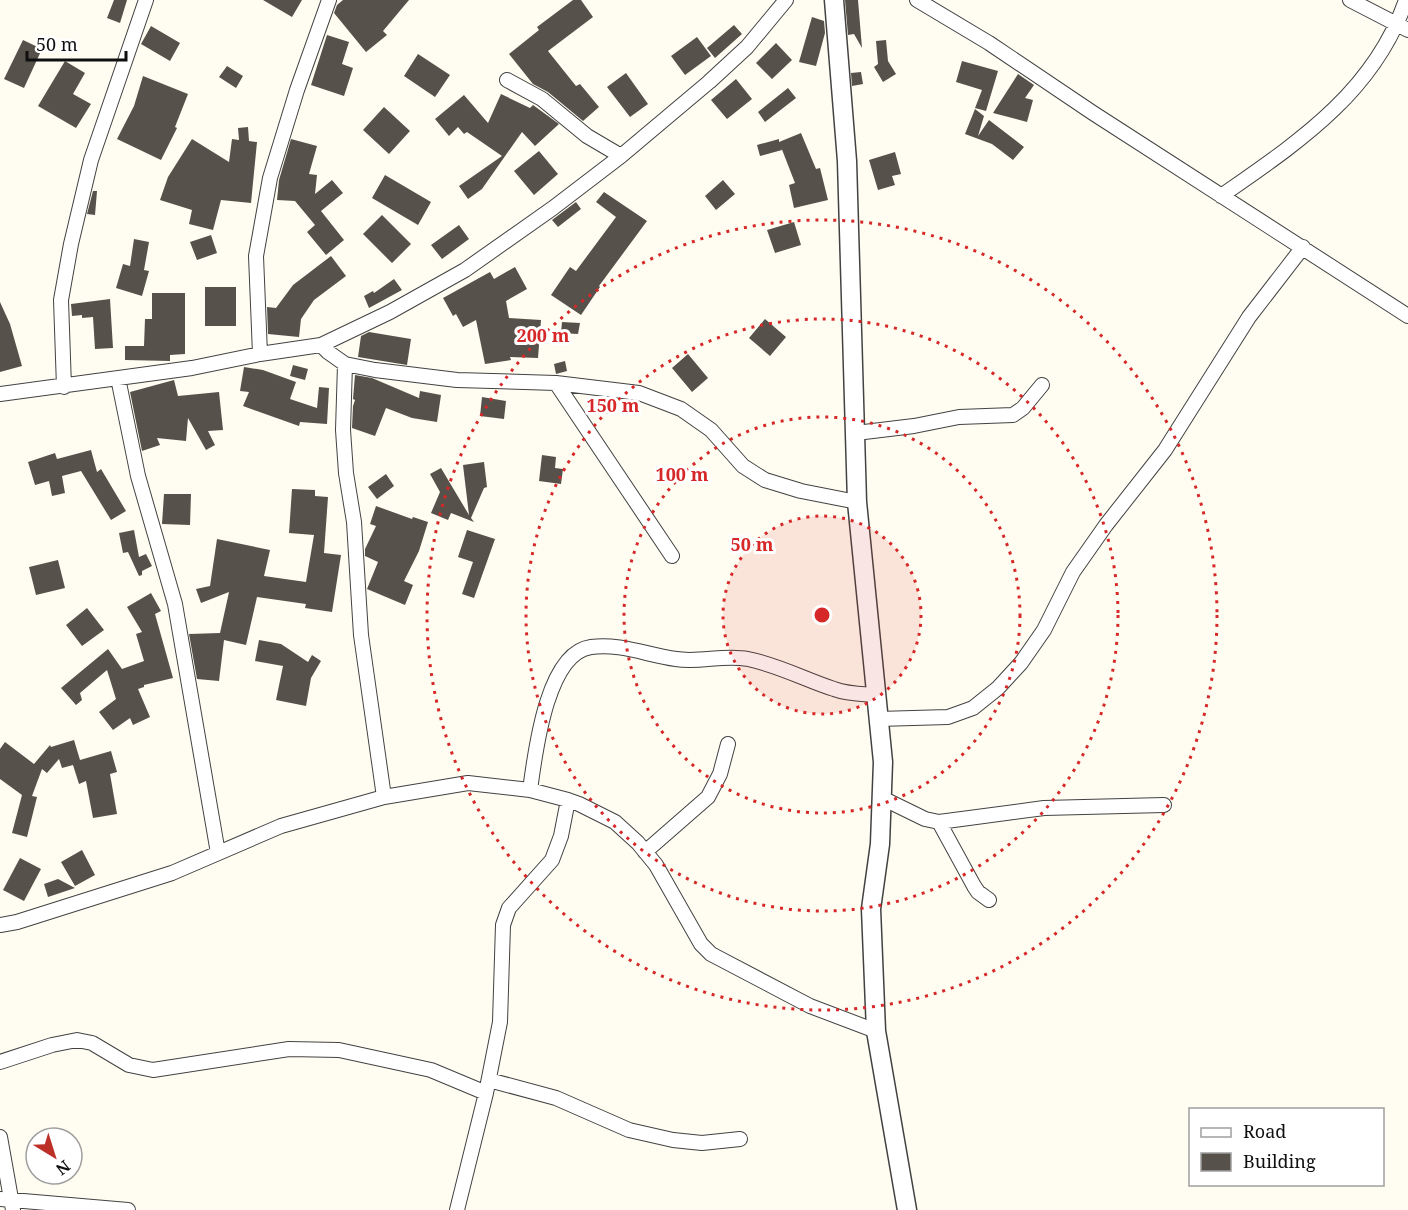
<svg xmlns="http://www.w3.org/2000/svg" width="1408" height="1210" viewBox="0 0 1408 1210" font-family="'Noto Serif',serif">
	<style>
		.building { fill: #57514b }
		.lines { fill: none; stroke-linecap: round; stroke-linejoin: round }
		.minor-casing { stroke: #424242; stroke-width: 16 }
		.tertiary-casing { stroke: #424242; stroke-width: 21 }
		.minor { stroke: #fff; stroke-width: 14 }
		.tertiary { stroke: #fff; stroke-width: 18 }
		.ring { fill: none; stroke: #d62828; stroke-width: 3; stroke-dasharray: 3 6 }
		.centre { fill: #d62828; stroke: #fff; stroke-width: 3 }
		.ring-label { font-size: 18px; text-anchor: middle; font-weight: bold; fill: #d62828; stroke: #fff; stroke-width: 6; stroke-linejoin: round; paint-order: stroke }
	</style>
	<rect width="100%" height="100%" fill="#fffdf1"/>
	<!-- building -->
	<path class="building" d="M114,0H127L120,23L107,18Z
		M263,0H302L292,17Z
		M343,0H409L383,31L387,35L366,52L334,13L337,5Z
		M573,0H581L593,17L548,51L576,86L580,84L599,107L583,121L548,92L533,84L509,54L539,30L537,27Z
		M845,0H858L862,48L854,34L848,35Z
		M812,17L824,21L825,33L816,66L799,62Z
		M734,25L742,34L715,58L707,48Z
		M151,26L180,43L170,61L141,44Z
		M327,35L349,42L342,64L353,68L344,96L311,85Z
		M697,37L711,56L685,75L671,56Z
		M23,40L42,49L24,88L4,79Z
		M886,40L888,61L896,74L883,82L874,67L878,64L876,41Z
		M776,43L792,60L772,79L756,63Z
		M418,54L450,75L435,97L404,76Z
		M65,61L85,73L73,94L91,104L76,128L38,106Z
		M962,61L998,71L986,111L975,108L982,90L956,82Z
		M227,66L243,76L236,88L219,77Z
		M861,72L863,84L852,86L851,73Z
		M626,73L648,104L630,117L607,87Z
		M1018,74L1034,85L1025,98L1033,100L1027,122L993,113Z
		M143,76L188,94L175,127L177,128L161,160L117,139L134,106Z
		M736,79L752,99L727,119L711,100Z
		M788,88L796,98L765,122L758,112Z
		M501,94L530,108L533,105L559,124L535,146L522,132L482,189L468,199L459,186L502,156L467,132L464,134L458,127L449,136L435,119L464,95L488,123Z
		M384,107L410,131L389,154L363,130Z
		M975,109L984,116L978,136L989,120L1024,147L1013,160L992,144L965,134Z
		M248,127L249,141L257,142L251,203L221,200L213,230L189,224L192,210L160,200L168,177L192,139L229,162L232,139L239,140L238,128Z
		M801,133L816,169L820,168L828,200L794,208L789,185L795,183L781,147L782,150L760,156L757,145L779,139V142Z
		M291,139L317,146L309,174L317,175L315,194L332,180L343,193L321,211L344,240L326,255L307,232L315,225L295,201L277,200L279,180Z
		M539,151L558,174L534,195L514,171Z
		M895,152L901,174L892,176L895,185L878,190L869,160Z
		M385,175L431,202L418,225L372,198Z
		M723,180L735,194L716,210L705,196Z
		M93,191H97L95,215L87,214Z
		M604,192L647,221L599,286L600,287L581,315L551,295L570,267L576,271L616,217L596,202Z
		M576,202L581,209L558,227L552,220Z
		M382,215L411,244L392,263L363,234Z
		M794,222L801,245L775,253L767,230Z
		M459,225L469,239L442,259L431,245Z
		M211,235L217,253L197,260L190,242Z
		M134,239L149,242L144,270L149,271L142,296L116,288L123,264L130,266Z
		M331,256L346,276L314,300L301,319L299,337L268,334L267,307L276,308L293,285Z
		M515,267L527,289L506,301L509,318L541,320L538,358L510,357L511,360L485,364L476,320L463,327L456,314L453,316L443,298L490,272L494,279Z
		M394,279L402,290L369,308L364,296L373,291L374,293Z
		M205,287H236V326H205Z
		M152,293H185V354L170,355V361L125,360V346H144L145,319H152Z
		M110,299L113,348L95,349L93,317L82,318V315L72,316L71,304Z
		M0,302L10,324L22,366L0,372Z
		M765,319L786,337L770,356L749,338Z
		M562,322L580,323L578,334L561,333Z
		M369,332L411,339L407,365L358,357L361,336Z
		M688,354L708,378L692,392L672,368Z
		M565,361L567,371L556,374L554,364Z
		M293,365L308,369L305,380L290,376Z
		M244,367L263,370L296,382L290,399L317,408L319,387L329,388L327,424L300,422L299,426L243,406L249,392L240,391Z
		M355,375L372,378L419,398L420,391L441,395L437,422L412,418L386,408L375,436L352,428L353,406L355,400L353,399Z
		M174,380L178,396L219,392L223,430L208,431L215,445L206,450L188,418L186,441L157,438L160,445L142,451L130,392Z
		M482,397L506,401L504,419L480,416Z
		M91,450L97,472L101,469L126,511L111,520L81,471L62,476L65,493L52,496L49,481L35,485L28,462L55,453L57,459Z
		M542,455L556,457L555,468L563,469L561,484L539,481Z
		M484,462L487,487L484,488L471,518L474,522L451,513L448,520L431,513L440,492L430,474L441,468L469,515L463,465Z
		M386,474L394,486L377,499L368,487Z
		M292,489L315,490V496L328,497L324,553L341,555L332,612L305,608L306,604L257,597L246,645L224,640L219,681L197,679L189,634L220,633L229,592L201,603L196,589L210,586L217,539L270,550L264,576L306,582L314,535L289,533Z
		M164,494H191L190,525L162,524Z
		M376,506L412,519L413,517L428,522L419,551L404,581L413,585L405,605L367,589L378,562L365,556V549L376,526L370,524Z
		M134,530L139,557L146,554L152,566L142,571V575L139,576L128,552L123,553L119,533Z
		M467,530L495,539L474,598L462,594L473,562L458,557Z
		M58,560L65,588L36,595L29,567Z
		M151,593L161,611L155,614L173,678L144,685V687L138,689L150,717L133,725L130,718L113,730L99,712L116,699L107,670L80,693L82,700L76,705L61,688L108,649L122,669L144,661L136,634L142,632L127,607Z
		M87,608L104,630L82,646L66,625Z
		M259,640L281,644L308,662L312,655L321,661L311,678L306,706L276,700L283,666L255,661Z
		M74,740L80,760L111,751L117,772L110,774L117,814L93,818L86,781L79,784L73,765L62,768L59,759L47,773L42,769L32,796L37,797L27,837L12,833L22,795L0,779V749L5,742L34,764L50,745L51,747Z
		M82,850L95,875L75,886L61,862Z
		M20,858L41,869L24,901L3,890Z
		M58,879L75,888L48,897L44,884Z"/>
	<g class="lines">
		<!-- minor casing -->
		<g class="minor-casing">
			<path id="minor" d="M917,0L989,43L1093,113L1408,316
				M1350,0L1408,30
				M507,80L542,99L587,136L621,156
				M1221,196C1297,143 1374,93 1406,0
				M321,345L328,352L345,364L375,370L457,380L556,383L639,393L681,409L711,430L743,466L765,480L801,491L857,502
				M260,354L256,256L270,178L297,90L329,0
				M345,364L343,430L346,473L354,522L361,635L384,797
				M118,378L138,476L175,604L218,853
				M556,383L672,556
				M64,387L61,300L71,244L91,160L146,0
				M0,394L192,368L260,354L321,345L390,312L465,270L553,208L621,156L709,82L747,47L786,0
				M856,433L914,426L959,417L1013,415L1023,408L1042,385
				M878,719L948,717L973,708L998,688L1021,663L1044,630L1073,572L1106,525L1165,450L1249,317L1303,247
				M530,790C535,755 546,653 591,647C620,643 647,655 676,659C700,663 724,654 748,659C778,665 806,680 834,689C847,694 862,694 875,695
				M882,798L925,819L939,822L1044,808L1164,805
				M939,822L974,886L978,892L989,900
				M645,852L708,797L720,774L728,744
				M0,925L17,922L172,873L281,826L384,797L468,783L530,790L568,800L579,804L615,822L638,843L656,865L701,944L711,954L810,1006L876,1031
				M0,1062L52,1045L77,1040L92,1043L129,1065L153,1070L289,1049L339,1050L431,1070L486,1093
				M489,1080L556,1098L629,1130L673,1140L702,1143L740,1139
				M0,1137L13,1210
				M0,1199L128,1210
				M457,1210L486,1093L500,1022L503,925L509,908L552,860L561,836L568,800"/>
		</g>
		<!-- tertiary casing -->
		<g class="tertiary-casing">
			<path id="tertiary" d="M834,0L847,161L857,502L883,762L880,844L871,909L876,1031L907,1210"/>
		</g>
		<!-- minor -->
		<use href="#minor" class="minor"/>
		<!-- tertiary -->
		<use href="#tertiary" class="tertiary"/>
	</g>
	<!-- distance rings -->
	<circle cx="822" cy="615" r="99" fill="#d62828" fill-opacity=".12"/>
	<g class="ring">
		<circle cx="822" cy="615" r="99"/>
		<circle cx="822" cy="615" r="198"/>
		<circle cx="822" cy="615" r="296"/>
		<circle cx="822" cy="615" r="395"/>
	</g>
	<circle cx="822" cy="615" r="9" class="centre"/>
	<g class="ring-label">
		<text x="543" y="342">200 m</text>
		<text x="613" y="412">150 m</text>
		<text x="682" y="481">100 m</text>
		<text x="752" y="551">50 m</text>
	</g>
	<!-- legend -->
	<rect x="1189" y="1108" width="195" height="78" fill="#ffffff" stroke="#9f9f9f" stroke-width="1.5"/>
	<rect x="1201" y="1128" width="30" height="9" fill="#ffffff" stroke="#9f9f9f" stroke-width="1.5"/>
	<text x="1243" y="1138" font-size="18" fill="#0f0f0f">Road</text>
	<rect x="1201" y="1153" width="30" height="18" fill="#57514b" stroke="#9f9f9f" stroke-width="1.5"/>
	<text x="1243" y="1168" font-size="18" fill="#0f0f0f">Building</text>
	<!-- north arrow -->
	<g transform="translate(54 1156) rotate(142)"><circle r="28" fill="#ffffff" stroke="#9f9f9f" stroke-width="1.5"/>
	<path d="M0-4.5L10 22L0 15L-10 22Z" fill="#bd3028"/>
	<text y="-9" font-size="16" font-weight="bold" text-anchor="middle" fill="#0f0f0f">N</text>
	</g>
	<!-- scale -->
	<path d="M27 51v9h99v-9" fill="none" stroke="#0f0f0f" stroke-width="3"/>
	<text x="36" y="51" font-size="18" fill="#0f0f0f" stroke="#ffffff" stroke-width="4.5" paint-order="stroke">50 m</text>
</svg>
